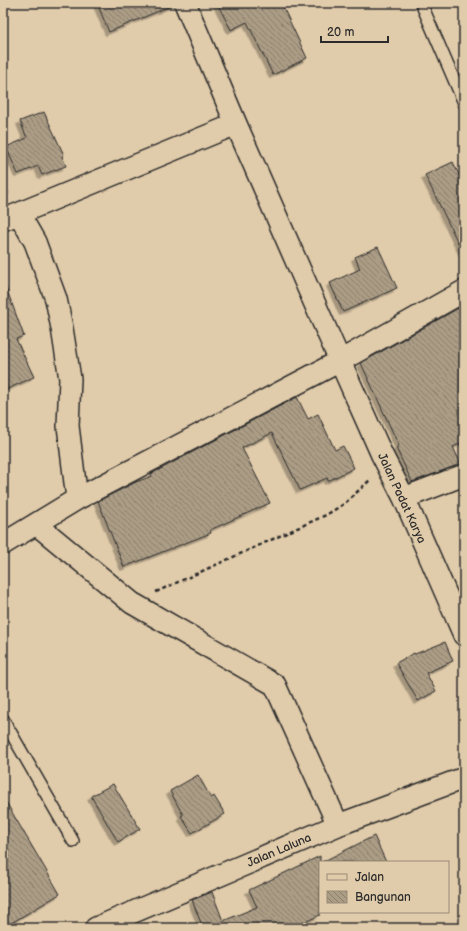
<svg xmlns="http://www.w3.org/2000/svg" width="467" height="931" viewBox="0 0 467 931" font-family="'Balsamiq Sans',sans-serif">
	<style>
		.building { fill: url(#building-back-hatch); stroke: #2b2b2b; filter: url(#shadow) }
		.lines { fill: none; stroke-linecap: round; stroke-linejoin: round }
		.service-casing { stroke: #2b2b2b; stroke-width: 14 }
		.minor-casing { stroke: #2b2b2b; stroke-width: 24 }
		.path { stroke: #2b2b2b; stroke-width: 2.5; stroke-dasharray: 4 3; stroke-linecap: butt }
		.service { stroke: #e0cbaa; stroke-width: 11 }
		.minor { stroke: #e0cbaa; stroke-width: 21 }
		.labels { text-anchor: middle; stroke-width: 3.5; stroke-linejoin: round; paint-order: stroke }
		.street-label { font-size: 12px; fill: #2b2b2b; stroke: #e0cbaa }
	</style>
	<defs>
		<pattern id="building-back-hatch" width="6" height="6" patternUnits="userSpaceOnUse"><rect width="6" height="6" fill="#ab9c85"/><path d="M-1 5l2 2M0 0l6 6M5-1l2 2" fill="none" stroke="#8b7f6d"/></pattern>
		<filter id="shadow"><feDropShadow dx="-3.5" dy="3.5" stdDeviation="0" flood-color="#0004"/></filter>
	</defs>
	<rect width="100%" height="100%" fill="#e0cbaa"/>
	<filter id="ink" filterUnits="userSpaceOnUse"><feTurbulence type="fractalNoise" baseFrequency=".025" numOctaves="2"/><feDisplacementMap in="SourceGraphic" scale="8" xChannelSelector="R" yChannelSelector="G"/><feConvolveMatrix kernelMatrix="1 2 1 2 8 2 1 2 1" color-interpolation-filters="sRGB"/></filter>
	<g filter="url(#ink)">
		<!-- building -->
		<path class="building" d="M97,3H173V5L109,32Z
			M217,3H287L282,5L307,58L273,75L247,22L231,30Z
			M44,112L64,155L62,156L66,166L42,175L38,166L18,174L6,147L27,138L20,121Z
			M453,162L464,185V255L425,175Z
			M378,247L397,288L343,312L330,283L360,269L355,257Z
			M5,285L24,336L16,339L34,377L3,391V286Z
			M464,305V442L453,447L461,464L412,482L396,448L399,446L361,363Z
			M297,397L308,419L318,414L335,450L343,446L354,468L328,481L327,478L300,490L272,433L242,448L270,503L210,530L211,533L124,567L98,501L136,482L152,476L151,474Z
			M445,642L453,661L426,673L436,691L418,701L396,663L414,653L415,654Z
			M198,775L211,798L214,796L225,814L192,833L181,816L183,815L170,791Z
			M113,784L140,829L118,842L91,796Z
			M3,797L60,894L3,928Z
			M374,836L386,862H322Z
			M320,856V915L292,928H203L192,900L212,892L223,921L257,907L249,890Z"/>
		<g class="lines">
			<!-- service casing -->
			<g class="service-casing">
				<path id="service" d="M421,3L464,103
					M3,719L73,841"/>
			</g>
			<!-- minor casing -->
			<g class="minor-casing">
				<path id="minor" d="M185,3L236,124L340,361L382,455L404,498L464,635
					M19,214L35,242L56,299L62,328L70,379L68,426L77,499
					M3,220L236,124
					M404,498L464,475
					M36,524L132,603L275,685L338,825
					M3,544L77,499L340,361L464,291
					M96,928L338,825L464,778"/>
			</g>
			<!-- path -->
			<path class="path" d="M3,184L8,194
				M156,592L326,515L344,504L370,480"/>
			<!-- service -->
			<use href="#service" class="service"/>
			<!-- minor -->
			<use href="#minor" class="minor"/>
		</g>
	</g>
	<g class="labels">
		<!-- street labels -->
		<g class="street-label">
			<text transform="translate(402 498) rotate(65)" y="4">Jalan Padat Karya</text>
			<text transform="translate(279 850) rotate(-23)" y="4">Jalan Laluna</text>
		</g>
	</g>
	<!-- margin -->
	<rect width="467" height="931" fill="none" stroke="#e0cbaa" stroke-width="16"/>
	<rect x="8" y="8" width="451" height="915" fill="none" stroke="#2b2b2b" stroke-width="1.5" filter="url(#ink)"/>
	<!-- legend -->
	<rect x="319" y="861" width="130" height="52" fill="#e0cbaa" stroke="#988b77"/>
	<rect x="327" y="874" width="20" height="6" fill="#e0cbaa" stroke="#988b77"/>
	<text x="355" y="881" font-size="12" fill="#2b2b2b">Jalan</text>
	<rect x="327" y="891" width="20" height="12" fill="url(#building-back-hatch)" stroke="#988b77"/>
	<text x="355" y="901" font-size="12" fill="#2b2b2b">Bangunan</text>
	<!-- scale -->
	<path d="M321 36v6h67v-6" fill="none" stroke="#2b2b2b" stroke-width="2"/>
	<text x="327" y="36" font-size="12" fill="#2b2b2b" stroke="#e0cbaa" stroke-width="3" paint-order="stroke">20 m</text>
</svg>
